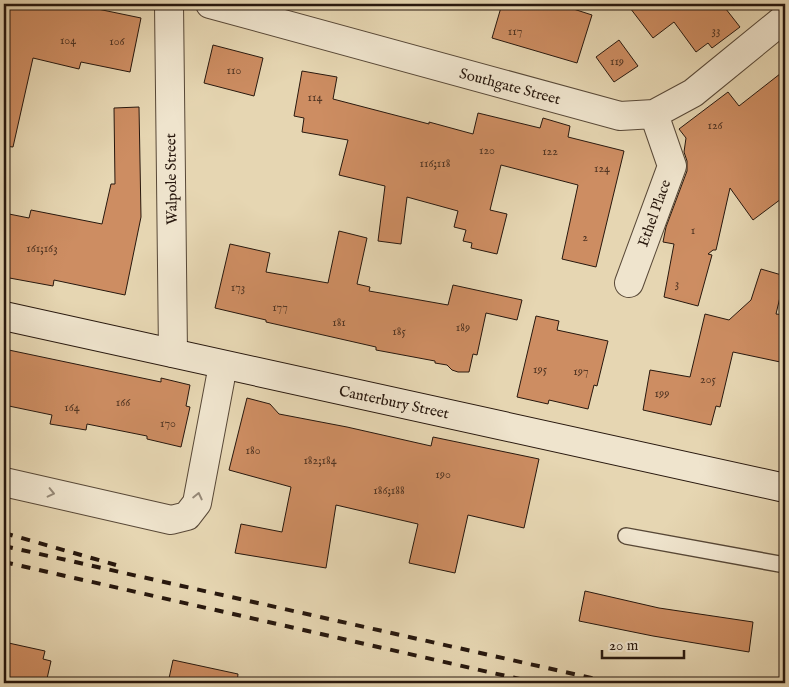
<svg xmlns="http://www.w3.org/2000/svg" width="789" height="687" viewBox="0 0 789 687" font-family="'IM FELL English',serif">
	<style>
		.building { fill: #cd8d62; stroke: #28180e }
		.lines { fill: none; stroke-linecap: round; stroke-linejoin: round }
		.lane-casing { stroke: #584837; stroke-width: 18 }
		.street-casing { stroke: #584837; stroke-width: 30 }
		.secondary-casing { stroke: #28180e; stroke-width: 30 }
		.lane { stroke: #efe4cd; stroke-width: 15 }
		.street { stroke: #efe4cd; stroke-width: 28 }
		.secondary { stroke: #efe4cd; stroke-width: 28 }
		.rail { stroke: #28180e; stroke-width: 4; stroke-dasharray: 9 9; stroke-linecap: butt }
		.oneway { stroke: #958877 }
		.labels { text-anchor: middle; stroke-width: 5; stroke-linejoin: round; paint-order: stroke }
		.number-label { font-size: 12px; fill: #513523 }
		.street-label { font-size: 15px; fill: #28180e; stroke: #efe4cd }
	</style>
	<rect width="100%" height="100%" fill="#e6d6b2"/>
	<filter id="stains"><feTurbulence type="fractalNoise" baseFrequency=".004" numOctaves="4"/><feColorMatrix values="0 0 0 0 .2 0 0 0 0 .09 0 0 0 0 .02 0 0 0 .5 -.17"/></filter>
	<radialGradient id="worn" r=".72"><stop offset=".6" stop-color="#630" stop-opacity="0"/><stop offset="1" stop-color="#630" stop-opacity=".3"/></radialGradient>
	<!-- building -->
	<path class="building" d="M9,4H89L88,7L141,18L130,72L81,62L79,69L33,58L13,147L4,146V23Z
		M502,4H558L592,15L577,63L492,38Z
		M627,4H722L740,27L712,48L708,43L696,52L674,22L653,38Z
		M619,40L638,66L614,82L596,57Z
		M213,45L263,58L254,96L204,83Z
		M785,70V196L753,220L730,188L716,250H713L708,254L712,255L698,306L664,297L674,244L663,242L666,227L687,171V161L684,152L686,138L679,129L728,92L739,106Z
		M302,71L337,77L333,99L429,124V122L473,134L478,113L540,128L543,118L570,126L568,137L624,151L596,267L562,259L578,185L501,165L490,210L507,214L497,254L471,248L472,243L463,241L466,230L454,227L458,211L407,197L401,244L378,241L385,186L339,175L348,140L302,132L304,118L294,116Z
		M139,107L141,217L125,295L54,280L53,286L4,277V213L29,218L31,210L102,224L111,184H115L114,108Z
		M339,231L367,238L357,284L370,287L369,291L448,305L453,285L522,300L517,320L486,313L477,355L473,354L469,372H458L452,370L447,365L435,363V361L376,350V347L266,322V320L215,308L230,244L270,253L266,272L328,283Z
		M761,269L785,276L776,314L785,315V363L733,352L720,407L716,406L711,425L643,410L650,370L690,377L705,314L729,320L751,300Z
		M536,316L559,321L557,330L608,341L597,386L594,385L588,409L549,400L548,404L517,397Z
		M4,349L161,382V378L190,385L186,406L190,407L181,447L147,439V436L87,424L86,430L50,424L52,415L4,405Z
		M247,398L270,404L279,414L347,427L431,446L433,437L539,459L524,528L468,515L455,573L409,563L418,524L336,505L326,568L235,553L241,524L282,532L291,487L229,470Z
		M585,591L659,608L753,622L749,652L653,636L579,621Z
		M4,642L45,651L43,659L51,661L46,683H4Z
		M173,660L238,674L237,683H168Z"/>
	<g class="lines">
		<!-- lane casing -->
		<g class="lane-casing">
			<path id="lane" d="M626,536L785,565"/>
		</g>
		<!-- street casing -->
		<g class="street-casing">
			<path id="street" d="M169,4L173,353
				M210,4L620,116L654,114L693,93L785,18
				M629,283L672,166L654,114
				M4,482L171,520L187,516L197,503L223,365"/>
		</g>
		<!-- secondary casing -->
		<g class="secondary-casing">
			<path id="secondary" d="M4,316L785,488"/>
		</g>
		<!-- lane -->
		<use href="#lane" class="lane"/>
		<!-- street -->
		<use href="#street" class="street"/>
		<!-- secondary -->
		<use href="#secondary" class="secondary"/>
		<!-- rail -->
		<path class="rail" d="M4,533L116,565
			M4,546L614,683
			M4,562L537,683"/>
	</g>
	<!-- one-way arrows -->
	<defs><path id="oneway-chevron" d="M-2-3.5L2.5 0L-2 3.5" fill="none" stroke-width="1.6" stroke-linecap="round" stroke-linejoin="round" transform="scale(1.25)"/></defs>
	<g class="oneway">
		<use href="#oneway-chevron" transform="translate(51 493) rotate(13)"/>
		<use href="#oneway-chevron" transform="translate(198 496) rotate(-77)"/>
	</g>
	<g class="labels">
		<!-- number labels -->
		<g class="number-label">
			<text x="716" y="34">33</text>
			<text x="515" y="35">117</text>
			<text x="68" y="44">104</text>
			<text x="117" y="45">106</text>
			<text x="617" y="65">119</text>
			<text x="234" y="74">110</text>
			<text x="315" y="101">114</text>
			<text x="715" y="129">126</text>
			<text x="487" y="154">120</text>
			<text x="550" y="155">122</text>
			<text x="435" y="167">116;118</text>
			<text x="602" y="172">124</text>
			<text x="693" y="234">1</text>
			<text x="585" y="241">2</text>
			<text x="42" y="252">161;163</text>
			<text x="677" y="287">3</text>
			<text x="238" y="291">173</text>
			<text x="280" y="311">177</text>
			<text x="339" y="326">181</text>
			<text x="463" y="331">189</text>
			<text x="399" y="335">185</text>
			<text x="540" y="373">195</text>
			<text x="581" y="375">197</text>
			<text x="708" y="383">205</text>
			<text x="662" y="397">199</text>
			<text x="123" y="406">166</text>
			<text x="72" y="411">164</text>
			<text x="168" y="427">170</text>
			<text x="253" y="454">180</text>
			<text x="320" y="464">182;184</text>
			<text x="443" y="478">190</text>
			<text x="389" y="494">186;188</text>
		</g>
		<!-- street labels -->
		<g class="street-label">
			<text transform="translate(510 86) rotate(15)" y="5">Southgate Street</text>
			<text transform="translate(171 179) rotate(-91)" y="5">Walpole Street</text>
			<text transform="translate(654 213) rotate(-70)" y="5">Ethel Place</text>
			<text transform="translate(394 402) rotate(12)" y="5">Canterbury Street</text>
		</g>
	</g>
	<!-- margin -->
	<rect width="789" height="687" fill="none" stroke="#e6d6b2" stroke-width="20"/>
	<rect x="5" y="5" width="779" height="677" fill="none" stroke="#28180e" stroke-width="2.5"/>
	<rect x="10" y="10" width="769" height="667" fill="none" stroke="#28180e"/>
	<!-- scale -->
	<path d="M602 650v8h82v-8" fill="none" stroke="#28180e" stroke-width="2.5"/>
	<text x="609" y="650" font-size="15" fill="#28180e" stroke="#efe4cd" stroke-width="4" paint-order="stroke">20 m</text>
	<rect width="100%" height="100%" filter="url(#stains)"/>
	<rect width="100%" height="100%" fill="url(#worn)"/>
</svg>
